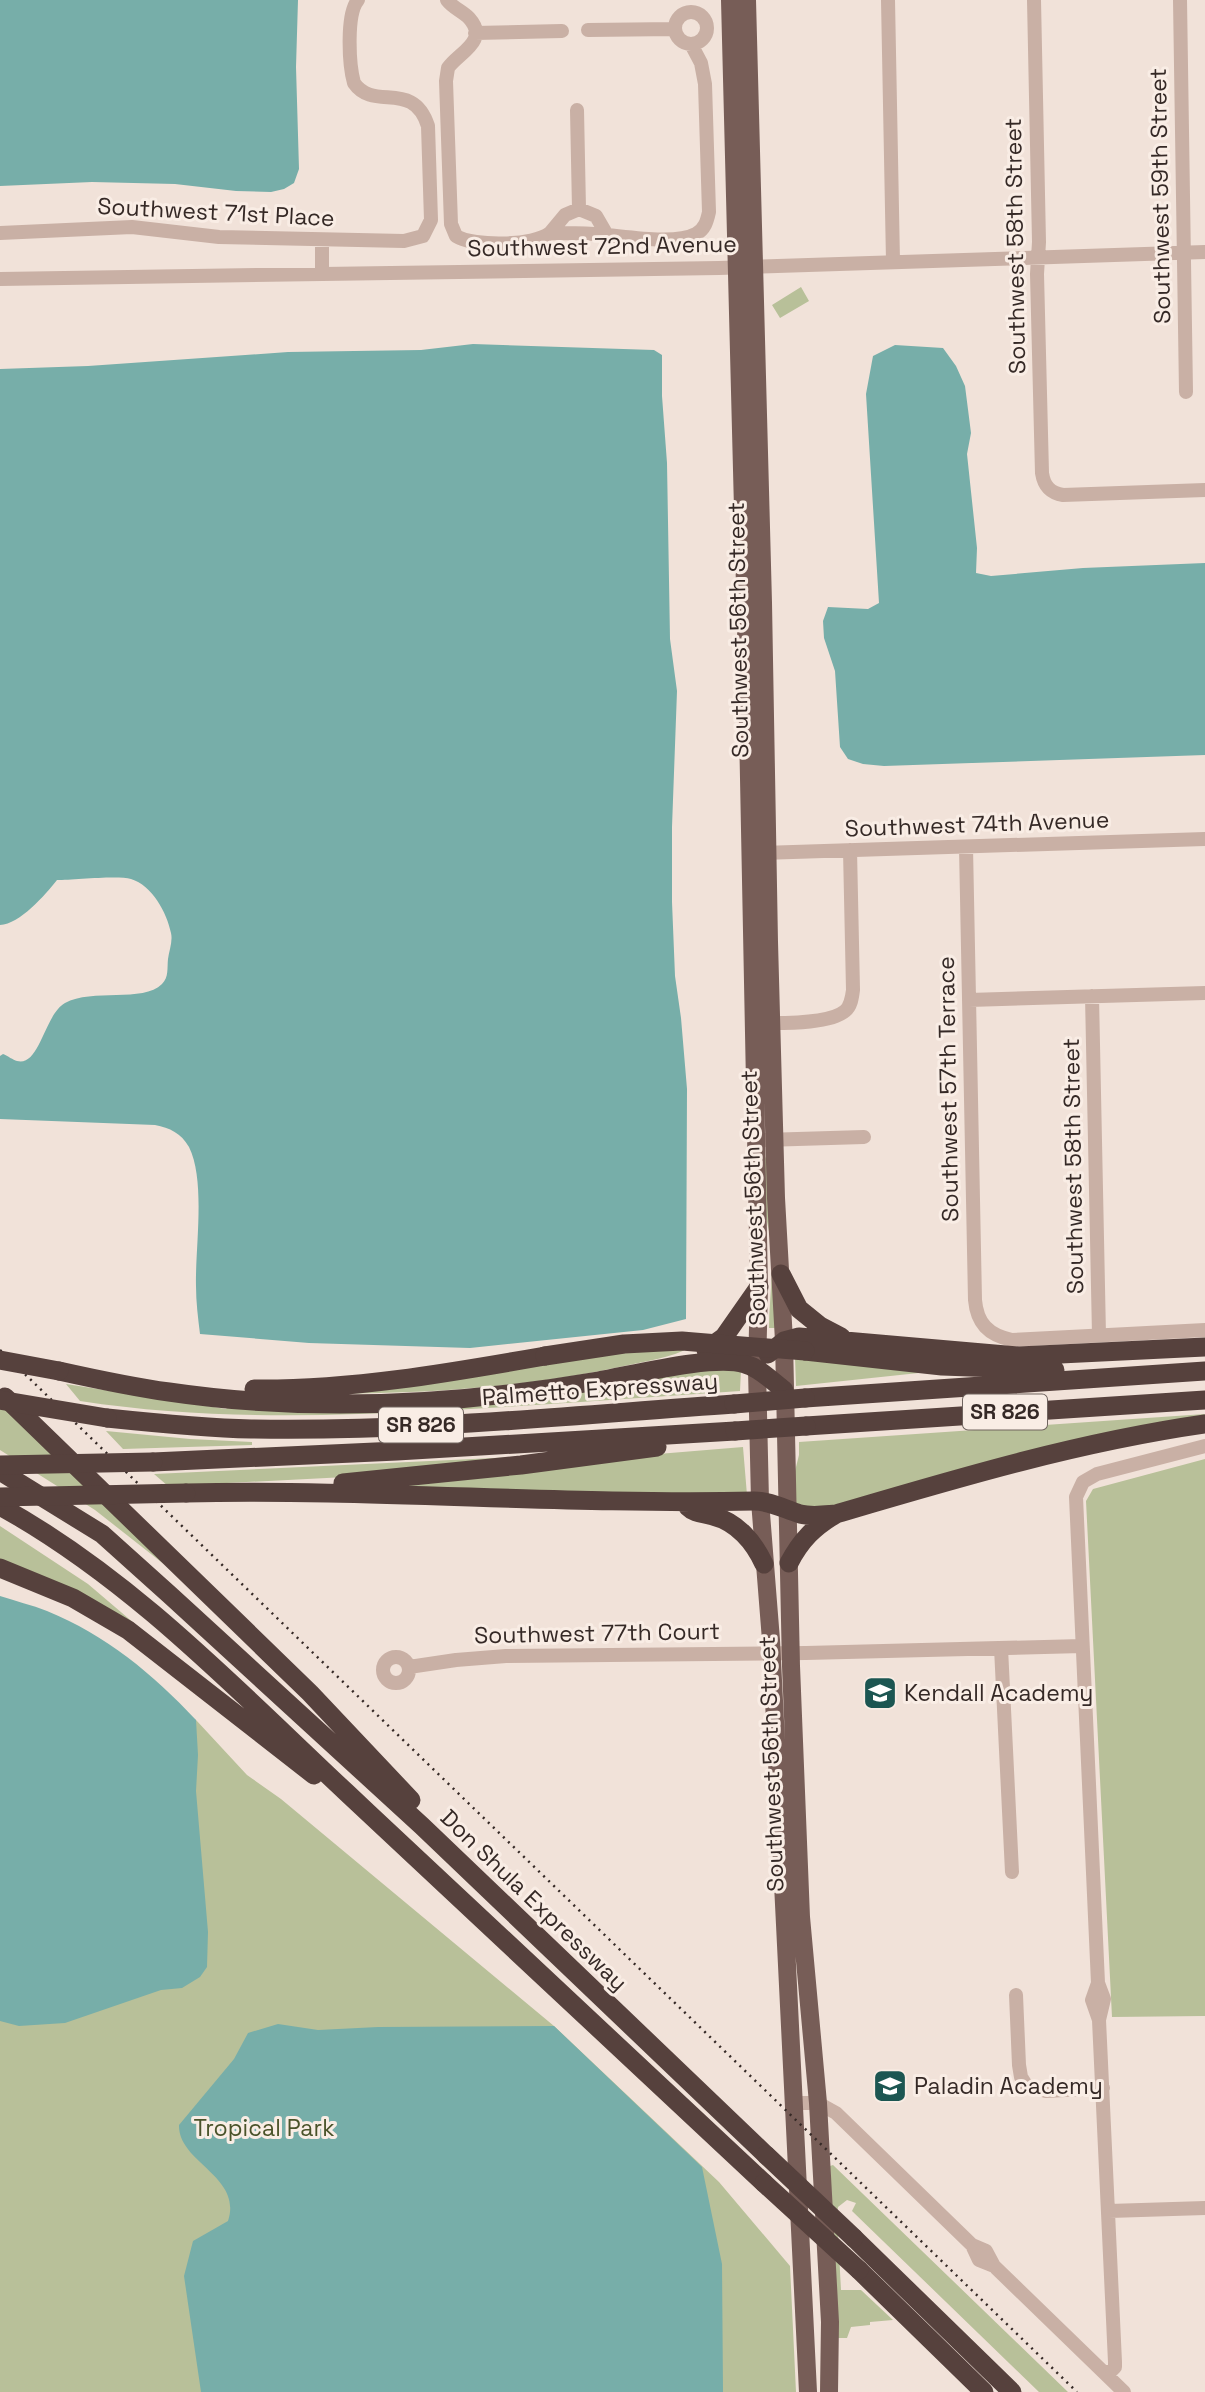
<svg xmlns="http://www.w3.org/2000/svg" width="1205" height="2392" viewBox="0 0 1205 2392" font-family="'Space Grotesk',sans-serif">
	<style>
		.green { fill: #b8c099 }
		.water { fill: #77aea9 }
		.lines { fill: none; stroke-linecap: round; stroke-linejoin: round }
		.minor { stroke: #c9b0a5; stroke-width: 14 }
		.major { stroke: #775d57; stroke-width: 18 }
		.highway { stroke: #56413d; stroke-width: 19 }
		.rail { stroke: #352926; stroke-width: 2.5; stroke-dasharray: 2 5; stroke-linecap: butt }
		.highway-bridge { stroke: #56413d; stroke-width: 19 }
		.labels { text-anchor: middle; stroke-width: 6; stroke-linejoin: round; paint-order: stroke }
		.shield { fill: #f9ede5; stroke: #70645f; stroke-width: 2 }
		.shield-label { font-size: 21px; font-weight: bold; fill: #352926 }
		.street-label { font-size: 23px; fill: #352926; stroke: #f9ede5 }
		.poi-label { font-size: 23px; fill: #352926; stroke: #f9ede5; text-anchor: start }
		.park-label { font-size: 23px; fill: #4a532a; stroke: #f9ede5 }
	</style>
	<rect width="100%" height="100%" fill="#f1e2d9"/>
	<!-- green -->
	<path class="green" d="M801,287L809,301L780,318L772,305Z
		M768,1153L778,1328H769C769,1301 774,1272 771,1245C769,1218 751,1178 768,1153Z
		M691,1347C671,1358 646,1361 624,1366C529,1387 433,1393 336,1394L578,1357Z
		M795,1357L928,1372L796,1386Z
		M707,1368L741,1370L740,1391C637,1398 534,1406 431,1411C314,1417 197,1419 80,1401L66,1384L226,1409L230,1405L298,1410Z
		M0,1400L165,1565L95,1510L0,1450Z
		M1205,1414V1420L840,1504L819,1508L796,1505L793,1479L799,1455V1442Z
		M106,1431L190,1439L252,1442V1445L123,1449Z
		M743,1447L747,1495L399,1489L400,1484L646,1455Z
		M514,1457L346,1477L168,1486L154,1474Z
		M1205,1459V2016L1112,2017L1086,1501L1093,1489Z
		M0,1526L88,1584L142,1630L0,1563Z
		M0,1598L196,1720L247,1775L281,1799L554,2026L719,2182L790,2266L796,2392H0Z
		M833,2165L1068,2392H1039L852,2211L856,2203L847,2200L838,2207L837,2215L841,2290H861L893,2320L870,2322V2325L851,2327L847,2338H838L830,2166Z"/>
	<!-- water -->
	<path class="water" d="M0,0H298L296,67L299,169L294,183L284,189L271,192L236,191L175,184L92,182L0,186Z
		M473,344L654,350L662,355V396L667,463L670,639L677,691L672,827V902L675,976L681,1018L687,1089L686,1319L643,1330L470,1348L309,1343L200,1334C198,1318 196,1302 196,1286C195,1248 206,1181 189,1147C181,1133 170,1128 155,1125L0,1119V1056L3,1054C8,1056 13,1060 17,1061C40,1067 44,1015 65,1003C92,988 143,1003 162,984C169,977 167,968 168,959C169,951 173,941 171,933C167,913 152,885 131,879C118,875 73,880 57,880C45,895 20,924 0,925V369L88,366L288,352L421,350Z
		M895,345L943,348L956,366L965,386L971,433L967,454L977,548L976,573L991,576L1083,568L1205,563V755L884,766L863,764L848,759L840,747L835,671L824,638L823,621L828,607L868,609L879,603L866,394L873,356Z
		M0,1596C15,1601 32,1605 47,1611C106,1635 153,1674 196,1720L198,1755L196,1791L208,1932L207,1967L200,1977L182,1988L161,1990L65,2023L19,2026L0,2021Z
		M278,2024L318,2030L378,2027L554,2026L702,2167L722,2264L723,2392H201L184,2276L193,2241L228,2221C243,2176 178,2163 179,2125L234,2059L248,2033Z"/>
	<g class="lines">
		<!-- minor -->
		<path class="minor" d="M447,0C453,8 462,11 469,18C490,41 458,53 448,68L446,81L451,224L456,236C474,247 534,246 550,233C565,233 579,233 594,234C619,235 674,246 696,234C705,229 707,221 709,212L705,84L701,63L691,44
			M888,0L893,261
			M1034,0L1039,242L1037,274L1042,473C1044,486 1050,493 1063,495L1205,490
			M1180,0L1186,392
			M675 28a16 16 0 1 1 32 0a16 16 0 1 1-32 0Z
			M588,30L675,29
			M475,33L562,31
			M577,110L579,209
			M0,233L132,227L219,237L404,241L423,236L431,220L428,126C413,79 374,112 354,83C349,65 346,14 358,0
			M550,233L565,215L579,209L596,216L607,235
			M322,240V274
			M0,279L719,268L1205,252
			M966,847L975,1300C977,1323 988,1335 1012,1340L1205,1330
			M759,853L1205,839
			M1092,996L1099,1335
			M969,1000L1205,993
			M772,1023C790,1023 831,1023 845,1011C851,1006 852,998 853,990L850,850
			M764,1140L864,1137
			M1001,1648L1012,1872
			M383 1670a13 13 0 1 1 26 0a13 13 0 1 1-26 0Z
			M409,1667L456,1660L506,1656L806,1653L1082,1646
			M1098,1983L1092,2000L1099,2020
			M1016,1995L1019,2065L1021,2077L1026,2085L1046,2091L1103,2088
			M794,2103H818L836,2113L972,2245L979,2260L994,2266
			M1109,2211L1205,2208
			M972,2245L986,2251L994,2266L1124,2392
			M1107,2375L1115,2367V2362L1099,2020L1104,1999L1098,1983L1076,1497L1083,1482L1097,1474L1205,1446"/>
		<!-- major -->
		<path class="major" d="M730,0L746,626L759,1287L757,1369L760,1501L771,1640L808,2392
			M747,0L763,603L769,942L776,1198L784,1341L791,1666L801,1917L818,2103L830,2322L829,2392"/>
		<!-- highway -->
		<path class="highway" d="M781,1274L799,1309L820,1326L841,1337
			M706,1350L724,1337L759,1287
			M805,1351L942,1366L1055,1370
			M768,1354L784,1341L799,1337L1019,1356L1205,1347
			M59,1371C95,1379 132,1387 169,1392C311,1413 457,1405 598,1381C633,1375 714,1354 745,1364C760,1368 772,1381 784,1390
			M254,1389C352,1390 448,1373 545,1356
			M5,1397L310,1693L411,1800
			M805,1398L1205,1371
			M107,1418C155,1423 203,1428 251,1429C412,1432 574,1415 734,1404
			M806,1426L1205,1400
			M153,1462L397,1451L735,1431
			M0,1471L102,1534L171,1596L422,1826L766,2155
			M343,1483L521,1465L657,1447
			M186,1493C375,1489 565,1505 754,1501C770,1501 784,1509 800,1514C812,1517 824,1515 836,1514C958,1478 1079,1442 1205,1424
			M0,1506C132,1579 237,1690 346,1792C485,1923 625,2053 764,2183
			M688,1507C695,1514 704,1513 713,1516C737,1522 754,1542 764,1564
			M789,1563C801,1540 814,1527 836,1514
			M0,1568L73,1598L128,1630L314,1775
			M854,2238L1012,2392
			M859,2270L984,2392"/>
		<!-- rail -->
		<path class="rail" d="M0,1350L1077,2392"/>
		<!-- highway-bridge -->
		<path class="highway-bridge" d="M545,1356L624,1344L682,1341L805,1351
			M0,1360L59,1371
			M0,1400L107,1418
			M734,1404L805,1398
			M735,1431L806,1426
			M0,1465L153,1462
			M0,1497L186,1493
			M766,2155L854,2238
			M764,2183L859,2270"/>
	</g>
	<!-- icons -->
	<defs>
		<g id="school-square" transform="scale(1.75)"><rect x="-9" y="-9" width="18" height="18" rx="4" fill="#1c5652" stroke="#f9ede5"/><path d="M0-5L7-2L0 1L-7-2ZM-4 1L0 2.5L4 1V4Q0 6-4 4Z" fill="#fff"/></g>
	</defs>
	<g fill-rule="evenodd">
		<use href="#school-square" x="880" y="1693"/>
		<use href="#school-square" x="890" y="2086"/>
	</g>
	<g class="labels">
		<!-- shield labels -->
		<g class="shield">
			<rect x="963" y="1394.5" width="84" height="35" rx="5"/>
			<rect x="379" y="1407.5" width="84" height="35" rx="5"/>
		</g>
		<g class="shield-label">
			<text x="1005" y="1419">SR 826</text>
			<text x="421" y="1432">SR 826</text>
		</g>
		<!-- street labels -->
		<g class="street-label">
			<text transform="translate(1160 196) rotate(-91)" y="8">Southwest 59th Street</text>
			<text transform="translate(216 212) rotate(3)" y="8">Southwest 71st Place</text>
			<text transform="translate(602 246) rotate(-1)" y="8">Southwest 72nd Avenue</text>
			<text transform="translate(1015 246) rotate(-91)" y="8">Southwest 58th Street</text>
			<text transform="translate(738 630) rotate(-91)" y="8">Southwest 56th Street</text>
			<text transform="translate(977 824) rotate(-2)" y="8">Southwest 74th Avenue</text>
			<text transform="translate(948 1089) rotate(-91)" y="8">Southwest 57th Terrace</text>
			<text transform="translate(1073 1166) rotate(-91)" y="8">Southwest 58th Street</text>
			<text transform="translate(753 1198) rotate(-92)" y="8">Southwest 56th Street</text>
			<text transform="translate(600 1389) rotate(-4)" y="8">Palmetto Expressway</text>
			<text transform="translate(597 1633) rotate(-1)" y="8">Southwest 77th Court</text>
			<text transform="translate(771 1764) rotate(-92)" y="8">Southwest 56th Street</text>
			<text transform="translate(534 1900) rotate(44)" y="8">Don Shula Expressway</text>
		</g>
		<!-- poi labels -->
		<g class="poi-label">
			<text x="904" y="1701">Kendall Academy</text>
			<text x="914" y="2094">Paladin Academy</text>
		</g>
		<!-- park labels -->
		<g class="park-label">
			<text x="264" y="2136">Tropical Park</text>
		</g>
	</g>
</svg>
